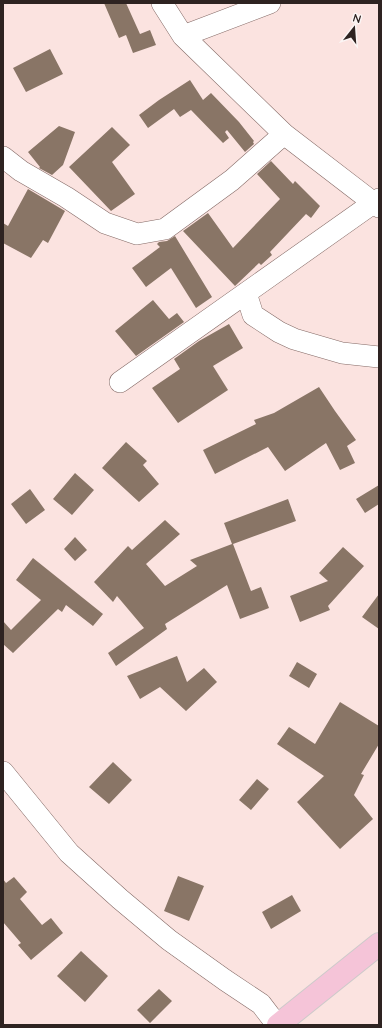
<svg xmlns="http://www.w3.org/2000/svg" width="382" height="1028" viewBox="0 0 382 1028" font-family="Quicksand,sans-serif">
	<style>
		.building { fill: #897566 }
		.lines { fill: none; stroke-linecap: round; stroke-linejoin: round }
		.street-casing { stroke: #846a66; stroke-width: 22 }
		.primary-casing { stroke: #cdcaca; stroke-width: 24 }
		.street { stroke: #fff; stroke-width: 21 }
		.primary { stroke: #f5c4d8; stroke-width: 22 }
	</style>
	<rect width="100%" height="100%" fill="#fbe3e0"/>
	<!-- building -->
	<path class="building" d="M104,3H126L140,34L150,30L156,45L133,53L126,35L119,38Z
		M50,49L63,74L26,92L13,68Z
		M190,80L203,100L211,93L239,122L254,141L253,142L254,144L245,152L227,130L225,132L229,138L223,143L191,110L180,117L174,109L148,128L139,115L159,100Z
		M59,126L75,132L63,165L52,175L39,168L40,167L28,152Z
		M112,127L130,145L112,162L135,194L111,211L69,167Z
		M271,161L293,184L295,181L320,206L311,218L306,214L270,252L272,255L261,265L259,263L235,286L183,231L208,213L233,248L280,199L257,174Z
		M28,189L65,211L48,243L43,240L31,258L3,243V223L8,226Z
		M175,236L212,297L196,308L171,268L146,287L132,268L160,247L157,244L159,242L167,241Z
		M153,300L169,319L177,313L184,322L136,356L115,331Z
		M229,324L243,348L213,366L228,390L178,423L152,388L180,369L174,359L199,341Z
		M319,387L335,411L356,440L347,446L355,463L340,470L326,443L285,471L268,447L215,474L203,450L256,424L254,420L274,413Z
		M126,442L147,461L143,465L159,484L139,502L102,468Z
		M75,473L94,490L72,515L53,499Z
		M379,485V504L365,513L356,499Z
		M30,489L45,510L26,524L11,504Z
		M288,499L296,521L233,544L251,591L261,587L269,608L240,619L227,585L165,624L167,629L116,666L108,653L144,628L117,596L113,602L94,582L128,546L132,550L165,520L180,534L146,564L165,586L197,566L190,560L232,544L224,523Z
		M75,537L87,550L75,561L64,549Z
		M343,547L364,566L328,606L330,610L300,622L290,596L328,581L319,573Z
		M33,558L103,614L93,626L66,605L62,612L58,609L13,653L3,644V621L11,630L41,600L16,580Z
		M379,594V629L362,617Z
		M177,656L187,682L204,668L217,682L186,711L160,687L140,699L127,676Z
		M297,662L317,674L309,688L289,676Z
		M340,702L379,726V744L361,774L364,775L354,795L373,819L340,849L297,802L324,776L277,744L289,727L315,744Z
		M113,762L132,780L109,804L89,787Z
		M257,779L269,789L251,810L239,800Z
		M178,876L204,886L189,921L164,911Z
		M14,877L27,892L20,899L42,925L51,918L63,933L31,960L18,945L21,943L3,922V879L6,883Z
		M292,895L301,911L271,929L262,912Z
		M81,951L108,976L85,1002L57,976Z
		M159,989L172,1001L150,1023L137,1010Z"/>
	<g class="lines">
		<!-- street casing -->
		<g class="street-casing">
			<path id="street" d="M162,3L183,36L284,134L379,207
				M183,36L270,3
				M3,157L21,171L66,197L105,223L137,234L165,229L232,180L284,134
				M246,293L253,315L279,332L294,339L342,353L379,357
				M120,382L379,199
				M3,772L69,853L120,899L169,940L225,980L261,1004L277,1025"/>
		</g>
		<!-- primary casing -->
		<g class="primary-casing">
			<path id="primary" d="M278,1025L379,944"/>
		</g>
		<!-- street -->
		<use href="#street" class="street"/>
		<!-- primary -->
		<use href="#primary" class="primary"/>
	</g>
	<!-- border -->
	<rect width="382" height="1028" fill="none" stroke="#2e2321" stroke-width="8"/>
	<!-- north arrow -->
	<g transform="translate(354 28) rotate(17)" stroke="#fbf5f4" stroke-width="3" paint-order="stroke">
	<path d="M0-3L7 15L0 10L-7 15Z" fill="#2e2321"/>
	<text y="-6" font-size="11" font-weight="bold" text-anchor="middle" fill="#2e2321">N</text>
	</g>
</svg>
